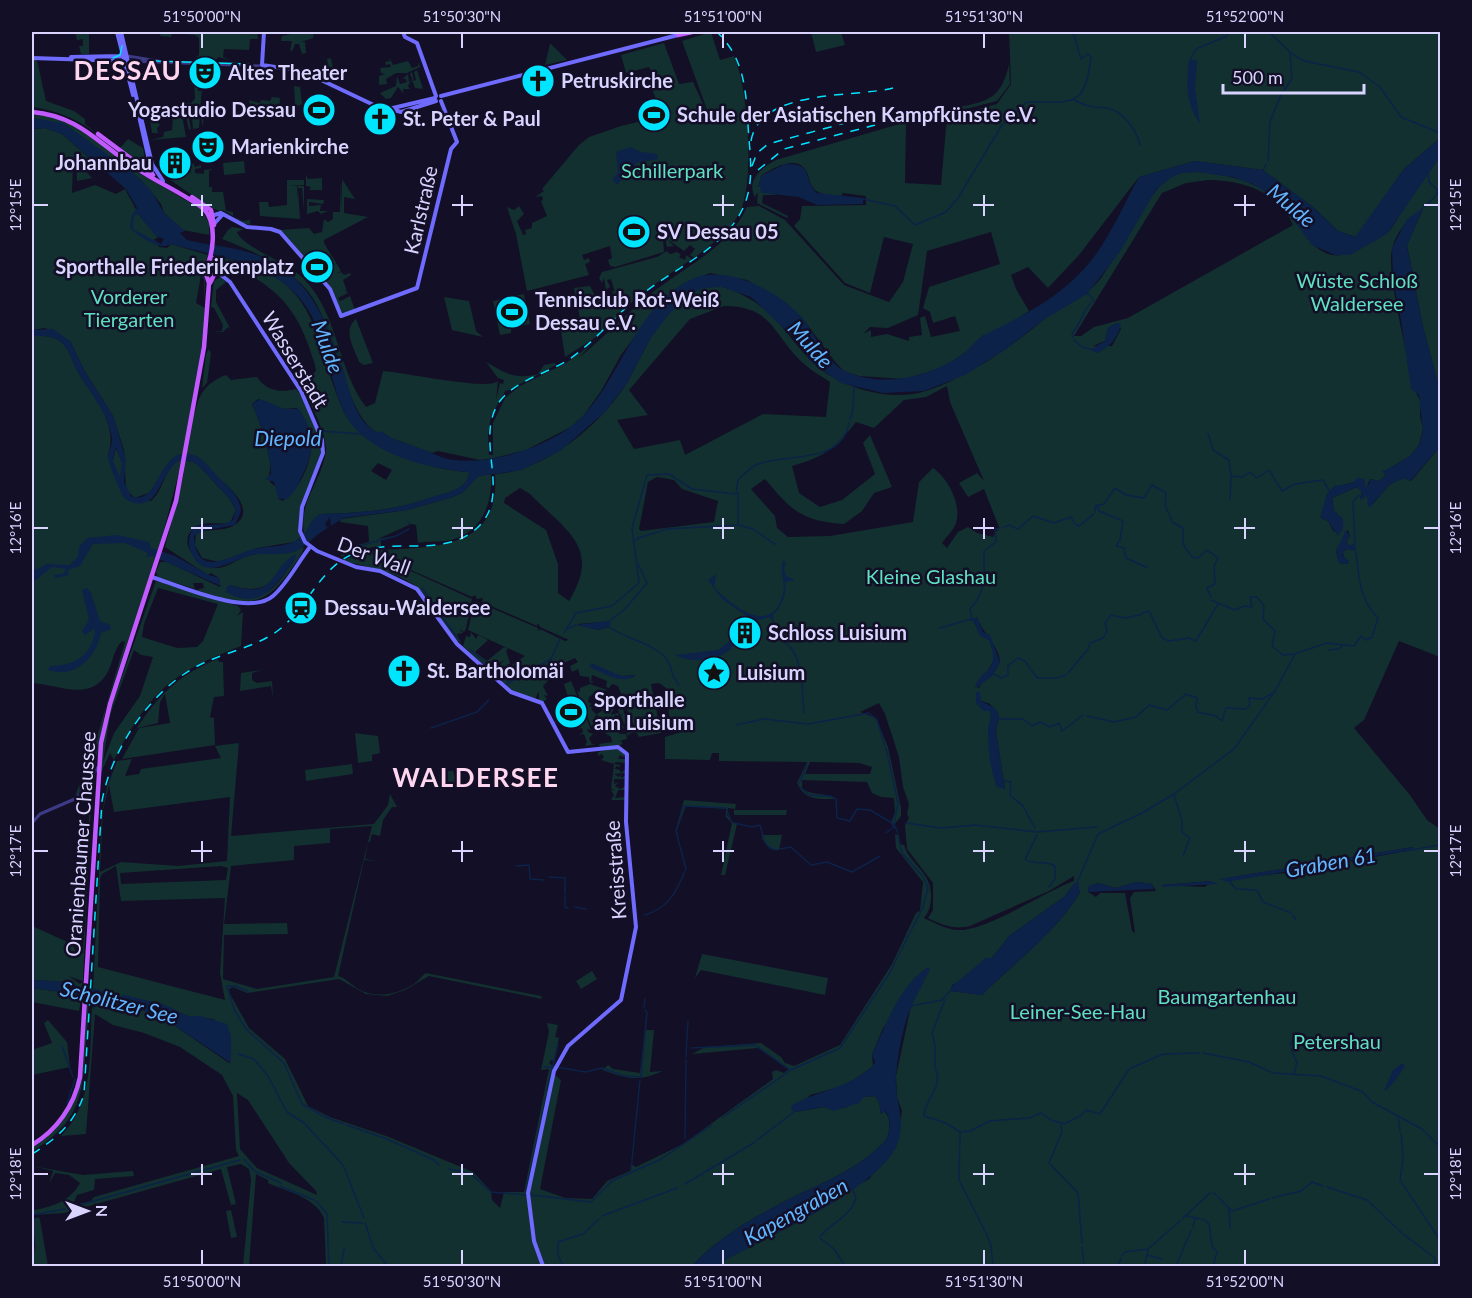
<svg xmlns="http://www.w3.org/2000/svg" width="1472" height="1298" viewBox="0 0 1472 1298" font-family="Lato,sans-serif">
	<style>
		.green { fill: #12302f; fill-rule: evenodd }
		.water { fill: #0c2248; fill-rule: evenodd }
		.lines { fill: none; stroke-linecap: round; stroke-linejoin: round }
		.stream { stroke: #0c2248; stroke-width: 1.5 }
		.tertiary { stroke: #3d3a85; stroke-width: 3 }
		.secondary { stroke: #6f6bff; stroke-width: 4 }
		.primary { stroke: #c25bff; stroke-width: 4.5 }
		.tram { stroke: #00e5ff; stroke-width: 1.5 }
		.rail { stroke: #00e5ff; stroke-width: 1.5; stroke-dasharray: 9 8; stroke-linecap: butt }
		.ticks { fill: none; stroke: #d9d4ff; stroke-width: 2 }
		.labels { text-anchor: middle; stroke-width: 5; stroke-linejoin: round; paint-order: stroke }
		.poi-label { font-size: 20px; font-weight: bold; fill: #d9d4ff; stroke: #130f26; text-anchor: start }
		.park-label { font-size: 20px; fill: #5fe0c0; stroke: #130f26 }
		.street-label { font-size: 20px; fill: #d9d4ff; stroke: #130f26 }
		.water-label { font-size: 21px; font-style: italic; fill: #62b6ff; stroke: #130f26 }
		.district-label { font-size: 26px; font-weight: bold; letter-spacing: 1.5px; fill: #ffd6f0; stroke: #130f26 }
		.neatline { fill: none; stroke: #d9d4ff; stroke-width: 2 }
		.ticks-label { font-size: 15px; text-anchor: middle; fill: #d9d4ff }
	</style>
	<rect width="100%" height="100%" fill="#130f26"/>
	<!-- green -->
	<path class="green" d="M75,32H89V54H81L79,46H83V39L77,40Z
		M161,32H257L258,39H250L249,50L224,49L223,57L230,60L218,57L216,60H208L207,57H196L199,55V38L195,35L172,33L171,37L160,36Z
		M291,32H314L313,38L301,42H305L306,53L302,54L299,44H295L293,50L290,51L292,41H281L282,36L291,34Z
		M711,32L720,60L734,56C748,87 755,182 740,212C730,231 711,245 694,258L690,255L695,249L690,245L684,251L667,239L674,246L667,247L662,223L664,252L615,267L610,266L608,260L612,258L610,246L582,255L584,260L589,258L590,262L585,264L589,275L527,291L516,234L507,207L514,210L519,206L524,214L517,221L523,235L526,234L525,230L532,228L530,224L532,227V223L547,216L541,201L543,200L542,196L535,197L544,191L542,189L579,145L589,137L621,126L663,116L652,89L657,87L649,67L626,73L621,55L664,43L679,84L693,82L713,126L682,41Z
		M811,32H841L845,45L816,52Z
		M1009,32H1440V138L1404,169L1356,237L1338,231L1313,207L1263,170L1195,161L1139,177L1079,255L1048,288L1028,267L1011,275L1016,289L1029,311L998,331L982,336L972,348L942,368L904,379L859,376L844,371L836,363L803,319L787,304L747,280L710,273L683,284L659,304L621,355L601,391L584,415L571,427L526,450L494,458L480,460L438,451L432,453L391,438L382,432L378,433C344,415 337,330 310,294C289,266 252,251 222,239L228,230L232,227L244,229L237,232C242,247 288,262 303,278C339,314 337,369 366,407L375,403L383,371C401,372 490,391 498,381L496,400L500,383L503,384L504,380L498,378L486,362C505,373 515,380 538,374L544,365L555,363L556,365L507,391L506,390L491,416L488,434L489,455H493V423L505,398L520,386L566,363L592,344L577,359C602,340 622,317 647,297C688,263 726,251 747,207L759,206L785,220L844,285L889,302L903,282L913,244L884,237L870,293L845,283L794,226L800,219L802,206L866,205V196L843,193L841,196C833,196 820,195 814,189C809,184 809,173 804,168C794,156 771,169 761,176L759,185L776,195H763L762,203L788,216L787,218L757,203L758,192L755,197C746,181 761,168 776,160L937,113V107L942,111C979,101 1000,107 1009,64L1010,84L997,101L906,124L905,183L941,185L947,117L997,104L1011,84ZM991,232L1000,264L929,287L923,308L930,312L933,323L955,316L960,331L931,337L925,316L920,318L922,335L909,337V341L887,334L871,337V330L863,334L870,327L888,328L918,315L927,251Z
		M550,44H551L567,60L545,65Z
		M389,57L393,65L408,61L412,68L418,66L419,62L420,67L407,73H396L386,79L387,84L379,85V76L385,74L381,73L380,68L391,67L390,64L386,65L385,62L390,61Z
		M331,58L334,74L327,72V79L313,72L317,69L323,74L328,65L327,59Z
		M32,59L37,60L46,101L74,111L85,119V124L124,154C95,130 70,112 32,107Z
		M417,70L423,89L415,88L413,82H410L408,86L410,89H403V93L398,87L391,98L386,99L380,93L396,86L397,76L400,84L407,82L406,79H403L408,74L409,82L413,81L410,74L412,72L414,81L416,80L414,72Z
		M194,79H199L198,91H201L203,80L200,109L204,111L203,127L200,113L199,128L193,129L191,108H187L191,129L189,130L183,103H191L195,99Z
		M294,86L300,87L302,104L291,110L292,115L288,116V106L295,103Z
		M272,97L280,98L279,117L252,114L249,100L260,103L261,100L270,101Z
		M148,107L150,117L155,114H150L149,107L151,111L158,114V123L160,125L157,128L158,133H152Z
		M32,113L56,117L77,125L134,168L129,167L201,209L209,223V235L183,230L164,213L161,204L141,180L66,125L32,118V115L46,116Z
		M182,115L186,137L150,140L163,137L164,132L172,130L173,117Z
		M45,128L62,134L95,163H88L84,169L92,178L77,181L76,161H73L72,193L95,185L116,194L125,189L139,215L158,238L154,239L159,247L167,248L171,244L208,255L202,273L205,279V305L204,280L201,275L196,303L205,308L201,351L190,412L195,413C199,393 206,383 226,375L231,380L257,377C266,391 281,393 296,389L299,392L317,432L311,434L297,408L284,409L258,399L252,404C259,418 268,447 270,463C271,470 268,475 270,482L276,487L279,499L283,501C303,486 313,458 312,435L318,434L316,441L320,440L322,450L300,507V538L294,542L257,548L219,562L202,558L195,545L196,534C207,528 222,532 233,526C270,505 196,462 182,454L151,492L135,498L126,490L124,450L113,416L84,370L70,341L45,328L32,330V129Z
		M128,139L143,148L146,165L143,166L120,148Z
		M1440,157V391L1423,327L1407,245L1423,209C1409,218 1396,231 1392,249C1386,274 1409,361 1415,391L1421,402L1420,416L1423,429L1419,445L1410,456L1385,471L1383,470L1386,475L1379,481L1370,479L1366,489L1363,486L1365,480L1346,484L1327,494L1321,518L1328,521L1334,532L1343,519L1334,511L1332,498L1357,487L1362,492L1360,498L1367,495L1373,504L1389,485L1403,478L1411,481L1440,447V657L1399,641L1364,720L1354,728L1410,795L1427,820L1440,829V1266H719L727,1259L869,1179L896,1147L902,1111L897,1097L896,1076L911,1006L930,968L883,1028L872,1055L873,1066L849,1084L810,1095L795,1112L824,1107L845,1108L864,1097L875,1096L879,1102L881,1114L884,1111C892,1118 890,1131 886,1140C860,1168 825,1182 791,1198C754,1217 720,1236 692,1266H326L324,1218C315,1197 288,1192 268,1183V1180L256,1174L249,1266H243L251,1180L249,1169L241,1164L227,1167L236,1204L231,1205L221,1169L64,1213L32,1215V1207L35,1210C54,1206 70,1201 80,1183L69,1175L55,1173L49,1184L53,1171L32,1166L83,1175L133,1171L134,1176L95,1179L94,1190L77,1195L74,1202L64,1204L67,1207L91,1201L94,1197L239,1156L236,1150L233,1096L222,1075L180,1047L144,1033L113,1025L95,1014L86,1134L61,1136C95,1101 89,1052 92,1007L95,1009L92,1005V997L95,996L105,1002L166,1016L175,1026L229,1063L231,1062L230,1033L213,1019L188,1016L157,1003L121,996L113,997L93,989L102,813L107,787L117,761L132,759L125,776L139,774L141,769L148,768L221,758L215,746L239,743L231,836L374,824L388,805L390,794L397,807H392L383,820L380,836L372,834L370,842H368L365,859L377,861L364,860L338,976C348,979 353,987 362,991C379,998 397,994 412,985C418,982 421,976 426,973L541,996L542,999L429,976L405,990L387,996L366,994L339,979L247,993L233,987L229,989L230,994L249,1028L285,1059L308,1106L330,1117L389,1137L473,1172L491,1191L492,1200L500,1208L504,1192H524L549,1069L541,1070L549,1032L547,1023L558,1025L555,1037L559,1038L554,1061L551,1060L549,1063L554,1067L552,1072L561,1080L540,1189L565,1198L592,1199L607,1181L630,1171L631,1164L636,1167L683,1144L773,1079L772,1072L776,1070L784,1073L789,1069L758,1048L692,1054L705,1047L761,1043L781,1057L785,1063L794,1066L840,1045L892,964L916,913L920,911L923,882L896,848L895,834L899,835L900,844L904,845C910,865 931,871 931,895C931,905 930,910 924,918C935,923 947,930 959,930C989,930 1043,892 1074,881V876L1049,891L970,926C955,930 942,925 928,918L933,910V883L907,849L905,825L909,818L907,814L909,804L903,787L899,757L885,714L879,703L860,712L876,718L888,747L901,808V816L895,824L891,823L895,812L894,798L881,797L872,793L867,782L802,780V788C812,797 827,791 835,799C818,799 805,801 797,783L807,762L719,761V753H712L710,760L665,759V737L688,730L671,731L666,688L659,683L651,684L661,733L639,737L636,732L629,734L628,737L627,733L634,726L632,721L624,724L621,716L623,714L620,715L618,709L623,707L624,714H629L618,686L612,684L609,688L606,687L607,681L592,675L591,681L595,682L590,683L589,677L580,676L578,669L572,672L570,666L578,662L575,658L566,662L543,686L548,696L544,695L547,699L543,702L539,700V691L535,699L512,690L463,646L466,636L470,637L471,632L476,639L478,635L488,640L475,652L487,661L504,647L508,649L506,651L510,663L503,669L499,666L504,660L496,665L500,673L525,656L468,630L475,601L538,628V631L540,629L565,641L569,640L540,627L538,623L537,626L482,602L483,598L477,599L475,595L472,597L368,551C428,546 501,554 495,474C545,472 603,423 628,381C646,350 661,305 698,289C710,284 722,286 734,291C775,309 782,330 810,360C836,387 890,403 926,391C969,376 1007,350 1042,321C1063,304 1082,302 1101,278C1120,252 1146,192 1171,177C1184,170 1199,172 1214,174C1236,177 1259,184 1276,199C1306,224 1314,278 1366,245C1372,240 1382,238 1387,233C1393,228 1397,219 1401,213C1414,194 1426,174 1440,157ZM1208,180C1242,180 1280,192 1293,225L1128,318L1094,327L1081,336H1074L1162,193L1186,183ZM724,306C774,306 773,336 803,363C811,371 822,376 830,382L826,417L763,414L685,455L680,440L634,449L617,420L648,415L629,390L690,319ZM1117,323L1121,329L1112,346H1093L1105,341L1108,328ZM947,386L950,402L984,481L977,473L959,483L968,497L984,489L999,527L993,537L977,533L968,527L958,532L947,548L942,543C946,537 954,530 956,523C962,505 948,478 933,468L919,482L913,522L830,536L788,537L777,528L775,516L751,489L765,479C791,510 801,521 844,524L862,511L874,493L892,487L870,435L863,443L875,474L842,500L820,507L799,493L792,466C825,457 835,448 856,422L874,428L904,400L926,397ZM657,477L674,480L682,489L718,501L714,522L641,531L639,529L648,482ZM520,488L530,494C566,531 602,547 569,601L558,593V564L546,530L504,503L505,498ZM1348,530L1350,536L1346,542L1350,546L1355,544L1342,552L1347,564L1339,563L1336,551ZM977,617C982,633 999,645 1000,662L992,676L981,683L979,688L976,685C986,672 1004,656 989,640C982,632 978,632 974,622ZM605,622L609,627L598,630L577,624ZM589,665L621,676L636,675L632,678L612,677ZM976,699L990,704L999,715L996,732L1005,789C999,774 991,758 990,743C988,732 993,721 990,711L976,703ZM810,762L859,763L872,767L870,774H805ZM109,785L114,812L230,797L227,861L178,866L121,862L100,872L103,810ZM372,826L334,977L257,989L223,979L224,935L288,934L287,923L224,924L231,866L294,860V846L330,843V829ZM1413,847L1412,850L1287,873L1222,879ZM116,866L121,901L225,898L220,973L225,1000L98,967L100,879L102,874ZM221,866L228,868L226,880L121,884L120,873ZM1211,881L1205,887L1162,885ZM1136,882L1152,884L1156,891L1134,892L1130,898L1135,933L1132,931L1125,893H1100L1096,897L1088,892L1089,886L1098,883L1116,888ZM1075,883L1080,892C1056,933 1016,961 982,995L951,991L952,985L959,983L986,958H992L1009,936L1064,897ZM237,1093L248,1100L289,1163L316,1191L317,1195L257,1168L240,1149Z
		M244,161L245,173L224,175L223,163Z
		M193,162L195,167L201,165V168L195,169V173L204,174V170L213,169L209,171V187H212V192H223L226,211L233,212V216L243,221L250,220L251,211L250,225C241,223 235,216 226,212C219,208 225,213 217,210C206,206 164,176 156,168L167,169L168,176L178,174L187,168V173H190Z
		M306,174L308,179L322,178V190H309L311,187L306,186Z
		M340,179L341,212L342,179L355,199L344,197V213L368,217L324,240V243L341,271L336,274L341,272L344,275L350,273L351,275L343,280L347,291L344,289L348,293L338,298L340,301L350,296L355,310L342,314L331,288L279,230L309,228L314,234L322,232L324,219L328,222L333,219V212H330H340Z
		M287,180H304V185L289,186H297V200L298,186H304V210L302,188H298L300,219L260,216L259,202H268L269,207L287,205Z
		M307,199L324,200L323,204L309,202V206L321,205L320,211H328L321,214L318,211L307,214Z
		M667,251L670,254L677,252L681,255L679,257L685,260L686,255L692,259L640,294L599,335L565,357L560,323L580,319L574,288L590,286L596,298L602,295L603,290L606,295L612,294L613,290L615,293L611,279L607,280L610,287L606,290L604,278L602,283L599,278L602,272L657,257Z
		M216,256C324,278 308,330 344,412C362,449 430,470 469,472C469,491 443,493 430,498C393,511 359,513 320,514L304,535C299,498 320,487 326,451C328,436 306,393 299,383L309,380V377L316,371L315,365C299,312 283,291 232,265L228,264L222,273L215,263ZM378,463L392,470L386,480L371,471Z
		M221,277L226,282L216,290V302L231,330L228,327L223,332L213,331H222L223,325L214,308L211,307L214,281Z
		M524,294L530,324L511,328V333L500,335L493,301Z
		M444,297L469,301L476,331L483,337L452,330Z
		M356,319L373,363L364,365L359,362C354,347 342,331 356,319Z
		M32,336C40,336 51,335 59,340C69,347 72,361 78,372C93,398 119,422 108,455L127,500L151,501C164,490 164,469 179,460L193,462L199,466L229,498L236,510L230,523C219,525 203,520 194,528C176,542 198,568 218,568C229,567 237,559 248,556C261,552 275,554 289,552C295,551 302,547 304,547C301,557 293,566 287,575C259,613 236,603 196,590L204,588L203,583H193L195,589L158,577L156,572L160,562H167L220,587L219,578L211,573L208,575L165,547L184,473L179,472L159,549L106,707L94,771L74,799L79,785L92,769L89,764L125,642L122,641C113,650 113,664 106,675C88,702 56,684 32,683ZM294,556L295,559C275,587 272,599 235,596L230,585C248,591 265,592 279,574C284,567 287,560 294,556Z
		M209,349L211,354L207,383L202,388L206,354Z
		M116,448L123,465L120,478L112,465Z
		M491,474C493,503 482,535 446,541C436,542 427,541 418,543L416,525L411,524L378,539L398,535L381,540V546L361,549L341,557L342,549L369,542L368,526L340,522L341,519L407,510L453,497L462,493L478,476Z
		M367,551L472,599L466,629L464,632L459,629L463,633L457,634L461,643C444,634 436,606 422,592C401,570 361,567 343,560Z
		M156,581L238,606L241,610L237,616L243,612L241,646C169,674 150,692 114,760L110,753L100,775L101,756L109,713ZM158,588L218,604L203,641L197,647L177,648L142,637L144,624ZM134,650L141,655L153,657L140,696L114,733L103,762L110,715Z
		M218,659L219,662H223L224,696L214,697L210,717L214,718L215,745L122,759L139,728L170,723L165,694L160,702L158,723L137,728L121,753C149,708 167,679 218,659Z
		M262,670L252,673V680L257,683L272,681L273,698L271,686L240,691L241,673Z
		M571,681L583,710L579,712L580,716L585,715L591,730L587,729L588,732L593,734L589,738L592,744H597L585,746L587,742L584,734L579,735L583,732L582,728L576,729L581,727L580,724L575,725L579,722L577,719L572,720L577,718L575,714L555,723L554,722L564,719L561,711L567,716L577,712L574,707L567,710L562,701L568,697L564,684Z
		M590,684L607,690L603,692L605,697L595,701L593,694L589,697L588,702L592,704L589,706L593,708L591,709L597,715L594,717L600,723L591,726L577,691L580,692V688Z
		M610,697L608,699L609,702L613,701L615,706L611,715L618,713L619,716L615,715L614,718L616,721L620,719L624,728L620,729L619,734H626L627,739L620,741L623,743L621,745L600,747L599,744L612,742L611,737L605,733L610,731V727L603,728L600,721L604,725L607,721L612,724L608,717L600,720L597,714L603,710L599,708L601,704L595,703L603,699L606,702L605,699Z
		M355,733L378,736L380,753L372,755V761L358,763Z
		M617,748L625,752L626,758L620,755L618,759H626V763L616,762L614,764L620,765V767L616,766L615,769L620,770V773L625,770V773L614,774L619,777L621,775V778L626,775V779H614V784L619,782L615,786L620,789L626,786V790H618L615,798L625,797V800H611L614,795L611,790L616,789H611L614,764L601,760L604,757L602,754L598,756V752Z
		M352,764L353,774L306,781L305,770Z
		M448,771H453L458,786L440,790L439,774Z
		M92,781L83,981L58,973L70,977L80,984L82,982V989L70,982L32,980V926L72,944L76,952L83,953L90,797L74,801Z
		M684,800L736,804L735,809L728,808L727,815L732,822L737,824L725,875H721L732,823L726,817V809L686,806L677,830L679,840L676,829Z
		M734,810H787L786,815H734Z
		M762,835H782L779,850L770,849L762,839Z
		M702,954L828,978L825,995L701,970L695,978Z
		M592,971L597,979L581,989L576,981Z
		M32,988L82,995L79,1011L32,1002Z
		M87,997C90,1009 87,1028 86,1042C83,1097 80,1121 32,1152V1148L47,1137L75,1099Z
		M48,1020L67,1042L70,1067L32,1075V1050L52,1043L44,1023Z
		M645,1030H654L650,1072L663,1071C637,1082 628,1079 602,1070L608,1065L613,1069L640,1073Z
		M231,1210L237,1237L231,1238L226,1211Z
		M39,1217L40,1220L48,1266H32V1237L36,1253L32,1219Z"/>
	<!-- water -->
	<path class="water" d="M1189,60H1196L1197,63L1195,88L1200,124C1186,103 1186,85 1189,60Z
		M32,118L63,123L131,171L150,189L164,213L185,231L180,233L187,240C219,248 244,246 274,263C313,285 327,324 341,363C351,390 352,419 378,433V431L382,432C395,441 408,444 422,449C433,453 443,459 454,460C494,465 556,445 584,415C623,373 636,306 692,279C727,263 781,292 804,320C816,336 827,364 847,372C885,388 929,377 962,355C970,349 976,339 984,335C1021,317 1055,300 1084,269C1108,243 1122,207 1139,177L1195,161L1263,170L1313,207L1338,231L1355,237L1404,169L1440,138V157L1387,234L1350,255H1335L1312,245L1280,202L1253,184L1232,177L1197,172L1181,173L1169,179L1156,190L1119,253L1087,294L1043,320L1006,349L965,375L924,391L883,393L841,383L811,362L793,337L751,297L722,287L703,288L689,295L668,315L650,339L627,383L615,399L605,412L560,451L522,470L479,476L462,493L453,497L407,510L343,518L331,526L330,517L325,524L328,528C317,533 309,544 298,550C286,557 265,552 252,555C232,559 204,584 191,552C187,544 189,534 194,526L225,524L233,520L236,510L229,498L199,466L193,462L180,460C158,472 160,518 125,499C120,491 108,464 108,456C109,450 113,444 112,438C108,412 90,394 78,372C72,362 69,347 59,340C51,335 40,336 32,336V330L53,329L70,341L84,370L113,416L126,459L124,482L131,496C161,508 157,443 194,455C203,458 215,474 222,481C232,490 240,498 241,511L235,525L202,531L194,536C197,581 230,555 254,549C267,546 284,547 296,541C309,534 308,520 320,514C358,513 394,511 429,498C443,493 468,491 469,472C427,469 364,453 344,412C328,377 326,331 302,301C271,262 218,257 174,245C168,243 168,247 161,246C152,245 137,235 130,228L132,215L137,208L126,189L62,134L45,128L32,129ZM138,214L156,236L164,239L161,244L133,229L134,216ZM116,447L122,463L120,477L113,461Z
		M630,147L641,152L657,154L658,159L636,163L632,175L622,179L617,185L612,179L618,173L616,152Z
		M785,164C816,164 801,177 817,193L863,198V204L817,205L799,197L761,193L760,187H756L759,185L761,176Z
		M1423,208L1407,246L1423,327L1440,391V447L1410,481L1403,478L1389,485L1370,507H1368L1367,496L1360,500L1362,492L1357,487L1332,498L1334,511L1343,519V529L1338,536L1328,521L1320,517L1327,494L1334,486L1353,483L1357,478L1365,479V489L1370,482L1369,479L1379,481L1386,475L1381,470L1385,471L1410,456L1419,445L1423,432L1419,395L1411,389L1401,320L1393,280L1392,248L1407,219Z
		M1117,323L1121,324C1119,337 1108,349 1097,353L1090,350L1105,341L1108,328Z
		M260,399L284,409H299C315,433 315,448 303,474C298,485 296,493 285,500L278,498L274,482L265,479L271,474C272,459 259,417 252,404Z
		M1346,530L1350,536L1346,542L1350,546L1355,543L1356,551L1345,549L1342,555L1349,561L1348,564L1339,563L1336,551Z
		M117,535L149,542L151,548L175,556L209,575L219,578L221,586L152,556L146,557L148,553L125,543L93,544L80,566L68,570L69,575L56,578L53,575L63,574L66,569L52,567L32,583V565L36,570L47,564L70,565L78,556L79,547L87,538Z
		M296,554L295,559C277,584 261,612 226,592V588L230,585C278,601 267,570 296,554Z
		M783,561H786L784,569L786,576L795,580L785,582C787,594 782,607 773,615L774,624L770,617L754,621L722,599L708,580L716,574L714,587C732,606 772,638 783,594C786,583 779,571 783,561Z
		M87,588L91,593L100,621L110,625L111,629L101,633C96,658 75,679 48,670L50,666C75,666 94,654 95,628L85,635L82,631L89,620L82,590Z
		M977,617L983,632L990,635L1000,662L992,676L975,689C979,667 1002,675 989,640L980,636L974,622L970,620Z
		M607,621L611,624L609,627L598,630L576,625Z
		M744,624L737,629C740,659 697,667 675,655L718,650L732,639V627Z
		M591,663L621,676L636,675C623,686 603,673 590,667Z
		M976,692H980L981,701L995,708L999,715L996,732L1005,789L997,787C990,769 988,749 988,730C988,723 992,719 990,711H983L976,703Z
		M1413,847L1412,850L1226,882L1220,879Z
		M1211,881L1218,884L1162,887V885Z
		M1136,882L1153,884V889L1088,892L1089,886L1098,883L1116,888Z
		M1075,883H1078L1080,892C1055,934 1017,960 982,995L950,991L952,986L986,958H992L1009,936L1064,897Z
		M928,967L930,968C925,981 918,992 912,1005C903,1024 898,1054 896,1076C894,1100 908,1123 896,1147C875,1190 770,1236 727,1259L719,1266H692C720,1236 754,1217 791,1198C825,1182 860,1168 886,1140C890,1131 892,1118 885,1111L881,1114L879,1102L875,1096L864,1097L859,1103L834,1111L823,1107L795,1112L791,1110L792,1105C822,1089 846,1089 873,1066L875,1062L872,1055C886,1025 898,987 928,967Z
		M32,980L70,982L82,989H98L112,997L125,995L165,1005L188,1016H200L227,1024L231,1036V1063L175,1026L166,1016L105,1002L99,997L32,988Z
		M1402,1063L1405,1066C1401,1072 1391,1089 1384,1091L1393,1070Z"/>
	<g class="lines">
		<!-- stream -->
		<path class="stream" d="M1269,32L1292,54L1304,61L1359,72L1380,87L1401,117L1440,133
			M1190,60L1196,49L1227,36L1228,32
			M1074,100C1088,107 1092,107 1106,108C1123,110 1137,131 1140,145
			M1020,108L1027,102C1072,101 1085,110 1091,57L1088,54L1081,59L1073,32
			M1268,161L1270,122L1280,97L1292,78L1290,52
			M1263,170L1266,164
			M863,199L895,206L915,225L946,212L958,198L1002,125L1018,110
			M1422,209L1437,195V189L1429,182L1428,174
			M1073,337L1072,333C1082,323 1083,308 1094,300L1086,292
			M1074,340L1082,347L1091,349
			M850,419L853,410L854,385
			M321,431L361,434
			M1208,433L1213,450L1229,460L1231,476L1243,477L1250,472L1257,478L1269,470L1282,491L1295,484L1323,480L1330,492
			M1230,499L1231,476
			M1097,505L1099,511L1123,521L1120,540L1116,546L1124,548L1126,558L1148,568
			M1095,512V506L1104,504L1115,488L1126,495L1144,498L1152,485L1166,493L1165,505L1169,514
			M1170,516L1172,522L1183,528V544L1192,557L1198,558L1207,550L1218,558L1214,566L1215,584L1207,588L1211,597
			M408,522L409,525
			M738,525L753,529L773,543
			M1004,527L1009,525L1018,529L1033,516L1054,523L1071,517L1075,524L1079,526L1094,514
			M633,542L638,538L667,529L738,525V493
			M774,544H776
			M1355,544L1353,502L1359,495
			M348,549L396,536L409,529
			M422,588L458,639
			M1211,600L1235,610L1244,606L1252,607L1250,597H1257L1264,606L1263,619L1275,631L1272,646L1283,655L1294,654
			M1141,614L1148,611L1150,613L1162,638L1169,641L1189,638L1196,641L1218,604
			M972,619L970,609C987,592 984,573 984,551L996,542L995,529L1000,528
			M608,622L624,610L647,583L638,564
			M774,624L781,640
			M608,626C624,639 648,641 664,656C673,665 670,676 679,685
			M940,628L971,619
			M567,629L576,625
			M564,633L576,613L612,606L639,583L632,528L647,475L669,474L692,489L736,494L738,480C743,475 750,468 756,465C782,452 841,467 849,423
			M783,641C804,653 802,692 804,713
			M471,650L509,682
			M1329,650L1339,649L1343,645
			M1068,673L1088,649L1090,643L1103,638L1107,631L1105,623L1111,615L1125,618L1140,615
			M994,674L1001,678L1008,675V666L1018,658L1025,661L1037,678H1056L1066,675
			M507,684L551,659L560,639
			M1087,716L1114,722L1136,717L1149,705L1167,710L1186,694L1197,698L1196,707L1198,712L1216,716L1222,721L1226,708L1246,709L1250,705L1249,698L1262,699L1273,693
			M997,719H1023L1032,726L1041,722L1050,727L1059,723L1062,731L1083,715
			M736,725L764,719L808,724L869,713L877,720L885,746
			M431,728L477,712L489,700
			M886,748L898,803L894,824L898,833
			M1004,781L1011,782L1010,795L1023,806L1035,828
			M799,784L807,764
			M800,787L809,795L830,796L836,799L837,818L850,821L857,809L870,810L892,823L894,828
			M1174,795L1181,817
			M1182,819V832L1190,838L1183,856
			M734,823L752,827L760,825C763,836 763,848 777,850
			M906,823L941,828L975,825L1037,832L1097,827
			M886,833L892,828
			M1037,835L1025,859C1034,866 1045,859 1055,866V879L1049,887
			M780,849L791,847L811,865L827,862L852,872L880,856
			M1412,850L1440,845
			M516,866L529,865L530,879L544,880
			M686,869L676,831L684,806L726,808L731,821
			M549,877L565,878V894
			M1229,881L1236,889L1257,890L1263,902L1291,913
			M1077,883L1098,834L1142,813L1174,794L1234,749L1275,691L1295,654L1326,643L1354,646L1361,636L1366,640L1372,637L1378,618C1359,599 1359,577 1356,552
			M565,896V907L568,908
			M575,907L586,909
			M645,915C668,908 676,893 685,871
			M1293,915L1296,920
			M247,991L235,986H227L234,1009L246,1029L284,1063L302,1104L325,1117L344,1124
			M911,1006L942,1000L950,991
			M644,1007L645,999
			M62,1046L73,1077
			M1290,1046L1292,1040
			M691,1048L755,1045L790,1070
			M1291,1049L1297,1063L1294,1073
			M1203,1053L1249,1062L1273,1073L1321,1076L1363,1092L1372,1102L1422,1129L1440,1147
			M238,1054L254,1059L268,1076L287,1112L304,1123L343,1165L364,1218
			M686,1057L688,1021
			M544,1067H554
			M557,1067L585,1072L602,1068L624,1076L641,1077L647,1012L645,1010
			M935,1068V1046L932,1033L945,1000
			M936,1070C943,1089 924,1099 924,1116L946,1123L960,1132
			M547,1091L558,1044
			M67,1103L75,1079
			M723,1117L791,1070L840,1048L889,974L923,907L928,888L924,878L902,853L898,836
			M1398,1117L1400,1131
			M347,1125L387,1139L434,1160L439,1165
			M1061,1125L1062,1133
			M961,1132L970,1131L990,1121L1029,1118L1041,1113L1051,1120L1064,1124L1080,1116L1086,1110L1100,1114L1129,1069L1163,1054L1199,1053
			M960,1133L959,1180L985,1231
			M1061,1134L1049,1163L1078,1193L1082,1243
			M1401,1134L1403,1158L1400,1180L1440,1240
			M685,1138L686,1060
			M757,1140L794,1112
			M244,1159L254,1171L281,1183
			M632,1160L640,1080
			M449,1169L471,1174L491,1192L527,1195
			M631,1170L632,1162
			M685,1184L755,1142
			M280,1186L314,1200
			M1327,1187L1367,1200L1403,1234L1435,1258V1266
			M139,1188L240,1160
			M526,1191L547,1094
			M1214,1193L1232,1211L1269,1199
			M531,1195L591,1202L612,1181L661,1159L712,1125
			M1272,1198L1301,1191L1312,1182L1323,1186
			M316,1201L327,1214L329,1266
			M68,1208L137,1189
			M1229,1208L1230,1228
			M32,1215L65,1209
			M602,1216L677,1188
			M1187,1216L1201,1219
			M1183,1218L1211,1192
			M1203,1219L1209,1224L1212,1246L1217,1252L1213,1266
			M342,1222L362,1223
			M365,1223L374,1249L388,1266
			M1193,1228L1195,1218
			M986,1233L991,1245L993,1266
			M820,1237C830,1223 851,1217 856,1198L852,1188
			M820,1238L834,1249L845,1266
			M1082,1247L1084,1266
			M1122,1255L1125,1252L1148,1249L1181,1220
			M1147,1255L1162,1259
			M1145,1263L1148,1250
			M341,1266L344,1249
			M563,1266L558,1255V1242L583,1234L599,1219
			M1118,1266L1121,1258
			M1176,1266L1191,1231"/>
		<!-- tertiary -->
		<path class="tertiary" d="M127,56L158,61
			M128,61L264,66
			M32,823L40,814L77,798L98,767"/>
		<!-- secondary -->
		<path class="secondary" d="M117,32L133,95
			M121,32L152,164L163,181
			M403,32L405,37L417,43L436,96
			M71,57L123,56
			M32,58L124,61
			M262,65L302,71L378,107L393,108L435,98
			M262,65L264,32
			M441,96L678,35
			M391,109L401,112L436,101
			M139,116L152,173
			M211,216L221,213L247,227L271,229L280,232L330,289L341,316L417,288L451,149L457,142L441,101
			M214,224L223,214
			M216,271L230,282L301,391L322,440L323,453L302,507L300,531L305,542L317,551L356,567L380,571L417,589L457,644L511,692L542,703L568,752L618,747L627,754L626,822L636,927L621,1000L568,1046L554,1071L528,1193L534,1241L543,1266
			M152,577C180,586 249,617 273,596C288,583 298,562 310,547"/>
		<!-- primary -->
		<path class="primary" d="M677,32L678,35L692,32
			M32,112C80,116 98,144 136,168C158,183 183,193 204,209C218,224 213,255 205,271L209,283L204,347L176,501L110,704L101,743L80,1077C74,1106 57,1130 32,1145
			M98,134L153,175
			M192,197L211,210L214,225
			M210,283L216,271L213,258"/>
		<!-- tram -->
		<path class="tram" d="M113,58L120,55L122,46
			M155,61L248,64"/>
		<!-- rail -->
		<path class="rail" d="M751,141C760,88 854,98 893,88
			M752,166L757,153L768,144L867,117
			M758,170L784,149L875,125
			M32,1154C56,1139 75,1123 84,1094L102,801C112,746 155,683 208,661C231,651 260,645 280,629C308,607 320,567 355,553C391,538 438,556 471,533C518,500 471,441 500,401C516,380 546,374 568,360C595,342 614,316 640,296C680,263 744,242 750,182C752,163 749,144 748,125C746,89 744,58 717,32"/>
	</g>
	<!-- ticks -->
	<path class="ticks" d="M202,33V48M462,33V48M723,33V48M984,33V48M1245,33V48M202,195V216M462,195V216M723,195V216M984,195V216M1245,195V216M33,205H48M191,205H212M452,205H473M713,205H734M973,205H994M1234,205H1255M1424,205H1439M202,518V539M462,518V539M723,518V539M984,518V539M1245,518V539M33,528H48M191,528H212M452,528H473M713,528H734M973,528H994M1234,528H1255M1424,528H1439M202,841V862M462,841V862M723,841V862M984,841V862M1245,841V862M33,851H48M191,851H212M452,851H473M713,851H734M973,851H994M1234,851H1255M1424,851H1439M202,1164V1185M462,1164V1185M723,1164V1185M984,1164V1185M1245,1164V1185M33,1174H48M191,1174H212M452,1174H473M713,1174H734M973,1174H994M1234,1174H1255M1424,1174H1439M202,1250V1265M462,1250V1265M723,1250V1265M984,1250V1265M1245,1250V1265"/>
	<!-- icons -->
	<defs>
		<g id="theatre-disc" transform="scale(1.725)"><circle r="9.5" fill="#00e5ff" stroke="#130f26"/><path d="M-5-5.5Q0-4 5-5.5V0Q5 5 0 6Q-5 5-5 0ZM-3.3-2.5H-1v1.5H-3.3ZM1-2.5H3.3v1.5H1ZM-2.8 1Q0 5.5 2.8 1Z" fill="#111"/></g>
		<g id="church-disc" transform="scale(1.725)"><circle r="9.5" fill="#00e5ff" stroke="#130f26"/><path d="M-1.2-6h2.4v3.5h3.3v2.4h-3.3V6h-2.4V-.1h-3.3v-2.4h3.3Z" fill="#111"/></g>
		<g id="stadium-disc" transform="scale(1.725)"><circle r="9.5" fill="#00e5ff" stroke="#130f26"/><path d="M0-5a6.5 5 0 1 0 0 10a6.5 5 0 1 0 0-10ZM-3.5-1.8h7v3.6h-7Z" fill="#111"/></g>
		<g id="building-disc" transform="scale(1.725)"><circle r="9.5" fill="#00e5ff" stroke="#130f26"/><path d="M-4-6H4V6H1V3H-1V6H-4ZM-2.5-4.3h1.7v1.8h-1.7ZM.8-4.3h1.7v1.8H.8ZM-2.5-1h1.7V.8h-1.7ZM.8-1h1.7V.8H.8Z" fill="#111"/></g>
		<g id="station-disc" transform="scale(1.725)"><circle r="9.5" fill="#00e5ff" stroke="#130f26"/><path d="M-3-6H3Q5-6 5-4V2Q5 4 3 4L4.5 6H3L1.5 4h-3L-3 6H-4.5L-3 4Q-5 4-5 2V-4Q-5-6-3-6ZM-3.5-4v3h7v-3ZM-3.5 1v1.5H-2V1ZM2 1v1.5H3.5V1Z" fill="#111"/></g>
		<g id="sight-disc" transform="scale(1.725)"><circle r="9.5" fill="#00e5ff" stroke="#130f26"/><path d="M0-6L1.8-2.2L6-1.7L2.9 1.2L3.7 5.4L0 3.3L-3.7 5.4L-2.9 1.2L-6-1.7L-1.8-2.2Z" fill="#111"/></g>
	</defs>
	<g fill-rule="evenodd">
		<use href="#theatre-disc" x="205" y="73"/>
		<use href="#church-disc" x="538" y="81"/>
		<use href="#stadium-disc" x="319" y="110"/>
		<use href="#stadium-disc" x="654" y="115"/>
		<use href="#church-disc" x="380" y="119"/>
		<use href="#theatre-disc" x="208" y="147"/>
		<use href="#building-disc" x="175" y="163"/>
		<use href="#stadium-disc" x="634" y="232"/>
		<use href="#stadium-disc" x="317" y="267"/>
		<use href="#stadium-disc" x="512" y="312"/>
		<use href="#station-disc" x="301" y="608"/>
		<use href="#building-disc" x="745" y="633"/>
		<use href="#church-disc" x="404" y="671"/>
		<use href="#sight-disc" x="714" y="673"/>
		<use href="#stadium-disc" x="571" y="712"/>
	</g>
	<g class="labels">
		<!-- poi labels -->
		<g class="poi-label">
			<text x="228" y="80">Altes Theater</text>
			<text x="561" y="88">Petruskirche</text>
			<text x="296" y="117" text-anchor="end">Yogastudio Dessau</text>
			<text x="677" y="122">Schule der Asiatischen Kampfkünste e.V.</text>
			<text x="403" y="126">St. Peter &amp; Paul</text>
			<text x="231" y="154">Marienkirche</text>
			<text x="152" y="170" text-anchor="end">Johannbau</text>
			<text x="657" y="239">SV Dessau 05</text>
			<text x="294" y="274" text-anchor="end">Sporthalle Friederikenplatz</text>
			<text x="535" y="307">Tennisclub Rot-Weiß<tspan x="535" dy="23">Dessau e.V.</tspan></text>
			<text x="324" y="615">Dessau-Waldersee</text>
			<text x="768" y="640">Schloss Luisium</text>
			<text x="427" y="678">St. Bartholomäi</text>
			<text x="737" y="680">Luisium</text>
			<text x="594" y="707">Sporthalle<tspan x="594" dy="23">am Luisium</tspan></text>
		</g>
		<!-- park labels -->
		<g class="park-label">
			<text x="672" y="178">Schillerpark</text>
			<text x="1357" y="288">Wüste Schloß<tspan x="1357" dy="23">Waldersee</tspan></text>
			<text x="129" y="304">Vorderer<tspan x="129" dy="23">Tiergarten</tspan></text>
			<text x="931" y="584">Kleine Glashau</text>
			<text x="1227" y="1004">Baumgartenhau</text>
			<text x="1078" y="1019">Leiner-See-Hau</text>
			<text x="1337" y="1049">Petershau</text>
		</g>
		<!-- street labels -->
		<g class="street-label">
			<text transform="translate(421 210) rotate(-77)" y="7">Karlstraße</text>
			<text transform="translate(295 360) rotate(59)" y="7">Wasserstadt</text>
			<text transform="translate(374 556) rotate(20)" y="7">Der Wall</text>
			<text transform="translate(81 844) rotate(-86)" y="7">Oranienbaumer Chaussee</text>
			<text transform="translate(616 870) rotate(-94)" y="7">Kreisstraße</text>
		</g>
		<!-- water labels -->
		<g class="water-label">
			<text transform="translate(1291 206) rotate(40)" y="7">Mulde</text>
			<text transform="translate(810 345) rotate(48)" y="7">Mulde</text>
			<text transform="translate(327 347) rotate(70)" y="7">Mulde</text>
			<text x="288" y="446">Diepold</text>
			<text transform="translate(1331 863) rotate(-10)" y="7">Graben 61</text>
			<text transform="translate(119 1003) rotate(14)" y="7">Scholitzer See</text>
			<text transform="translate(796 1212) rotate(-29)" y="7">Kapengraben</text>
		</g>
		<!-- district labels -->
		<g class="district-label">
			<text x="128" y="80">DESSAU</text>
			<text x="476" y="787">WALDERSEE</text>
		</g>
	</g>
	<!-- border -->
	<rect width="1472" height="1298" fill="none" stroke="#130f26" stroke-width="66"/>
	<!-- north arrow -->
	<g transform="translate(87 1211) rotate(90)" stroke="#130f26" stroke-width="4.5" paint-order="stroke">
	<path d="M0-4.5L10 22L0 15L-10 22Z" fill="#d9d4ff"/>
	<text y="-9" font-size="16" font-weight="bold" text-anchor="middle" fill="#d9d4ff">N</text>
	</g>
	<!-- scale -->
	<path d="M1223 84v9h141v-9" fill="none" stroke="#d9d4ff" stroke-width="3"/>
	<text x="1232" y="84" font-size="18" fill="#d9d4ff" stroke="#130f26" stroke-width="4.5" paint-order="stroke">500 m</text>
	<rect x="33" y="33" width="1406" height="1232" class="neatline"/>
	<g class="ticks-label">
		<text x="202" y="22">51°50'00"N</text>
		<text x="462" y="22">51°50'30"N</text>
		<text x="723" y="22">51°51'00"N</text>
		<text x="984" y="22">51°51'30"N</text>
		<text x="1245" y="22">51°52'00"N</text>
		<text transform="translate(1456 205) rotate(-90)" y="5">12°15'E</text>
		<text transform="translate(16 205) rotate(-90)" y="5">12°15'E</text>
		<text transform="translate(1456 528) rotate(-90)" y="5">12°16'E</text>
		<text transform="translate(16 528) rotate(-90)" y="5">12°16'E</text>
		<text transform="translate(1456 851) rotate(-90)" y="5">12°17'E</text>
		<text transform="translate(16 851) rotate(-90)" y="5">12°17'E</text>
		<text transform="translate(1456 1174) rotate(-90)" y="5">12°18'E</text>
		<text transform="translate(16 1174) rotate(-90)" y="5">12°18'E</text>
		<text x="202" y="1287">51°50'00"N</text>
		<text x="462" y="1287">51°50'30"N</text>
		<text x="723" y="1287">51°51'00"N</text>
		<text x="984" y="1287">51°51'30"N</text>
		<text x="1245" y="1287">51°52'00"N</text>
	</g>
</svg>
